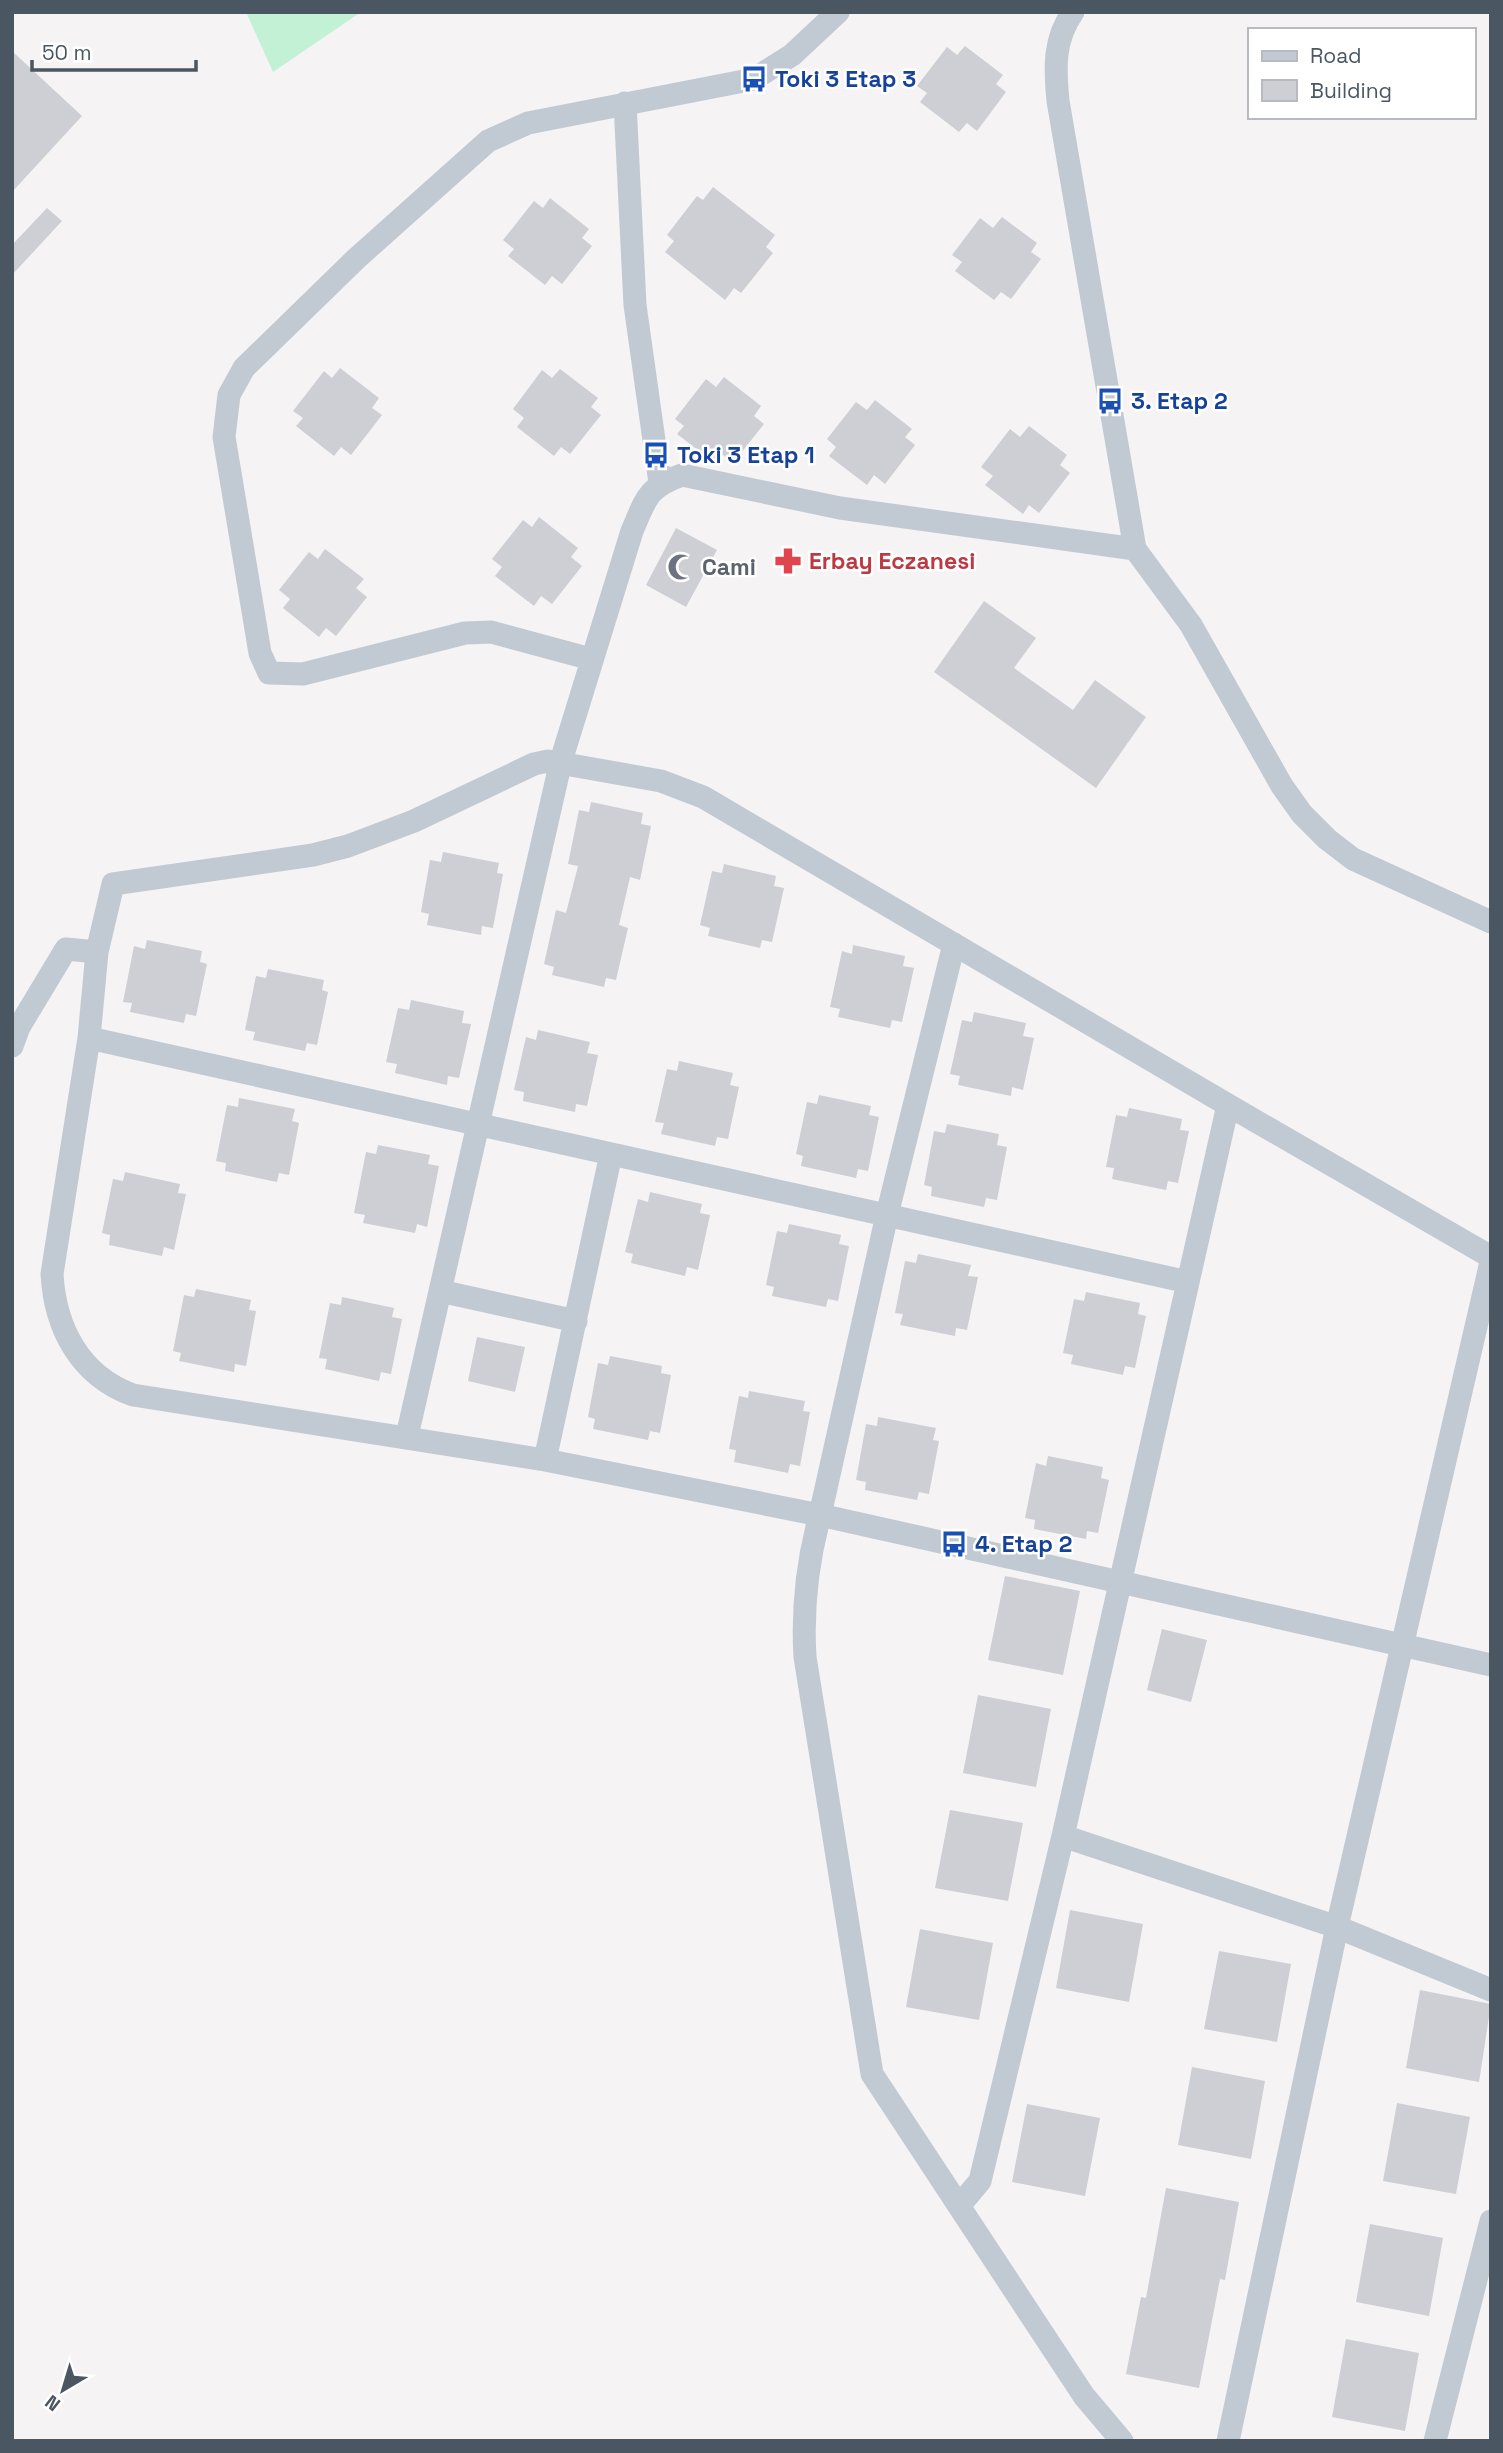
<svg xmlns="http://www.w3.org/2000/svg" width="1503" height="2453" viewBox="0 0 1503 2453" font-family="'Space Grotesk',sans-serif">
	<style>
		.green { fill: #c3f1d5 }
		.building { fill: #cdcfd5 }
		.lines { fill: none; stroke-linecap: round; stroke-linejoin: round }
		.minor { stroke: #c1cad2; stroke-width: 23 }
		.labels { text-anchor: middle; stroke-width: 5; stroke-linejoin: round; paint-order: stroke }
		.transit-label { font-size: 23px; font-weight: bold; fill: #164399; stroke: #fff; text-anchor: start }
		.health-label { font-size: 23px; font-weight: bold; fill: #be3a42; stroke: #fff; text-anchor: start }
		.worship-label { font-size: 23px; font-weight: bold; fill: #5b616d; stroke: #fff; text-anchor: start }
	</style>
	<rect width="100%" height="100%" fill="#f5f3f3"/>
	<!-- green -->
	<path class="green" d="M246,12H361L273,72Z"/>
	<!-- building -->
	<path class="building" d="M965,46L1003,75L996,84L1006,92L977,131L967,123L959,132L920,102L927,93L917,86L947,47L957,55Z
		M12,51L82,116L12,192Z
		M713,187L775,235L766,247L773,253L741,293L734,288L725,300L665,252L674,241L667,235L697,196L703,200Z
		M550,198L589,229L582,238L592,246L562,284L552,276L545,285L508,256L514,249L503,240L534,201L543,208Z
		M47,208L62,221L12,275V245Z
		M1002,217L1037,243L1031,252L1041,259L1011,299L1001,292L994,300L955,271L962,262L952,255L980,218L993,228Z
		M340,368L379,398L372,408L382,415L351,455L341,447L334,456L296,426L303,418L293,411L324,371L332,378Z
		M560,369L598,398L591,407L601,415L570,454L561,447L554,456L517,427L524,418L513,409L542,370L552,378Z
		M724,377L761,406L754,416L764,424L733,463L723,455L716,464L677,434L684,426L675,419L706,379L716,387Z
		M875,400L912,429L905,437L915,445L885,484L874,475L867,485L829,456L836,447L827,439L856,402L867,410Z
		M1029,426L1067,455L1060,465L1070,473L1039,513L1029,505L1023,514L985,485L993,476L981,467L1010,429L1020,437Z
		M539,517L578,548L571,557L582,566L552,604L541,596L534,606L495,576L502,567L492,559L523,520L532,527Z
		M676,528L717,550L686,607L646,585Z
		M325,549L364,579L356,588L367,597L336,636L326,628L319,637L283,608L290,599L279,590L309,552L318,559Z
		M984,601L1036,638L1014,668L1073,710L1095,680L1146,717L1096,788L934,672Z
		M591,802L643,813L641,824L651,826L640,880L630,877L628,886L619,925L628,928L616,980L606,978L604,987L552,975L554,967L544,964L556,910L566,913L578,866L568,864L579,810L589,812Z
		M443,852L499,863L497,873L503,874L493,928L482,926L481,935L427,925L429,914L421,912L430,860L441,862Z
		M724,864L776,876L774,886L784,888L772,942L762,940L760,948L708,936L710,928L700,925L712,871L722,873Z
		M147,940L202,951L200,962L207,964L196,1016L186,1014L184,1023L130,1012L132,1003L123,1002L134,946L145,949Z
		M853,945L905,956L903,966L914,968L902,1022L892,1020L890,1028L838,1017L840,1009L830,1007L842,951L852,954Z
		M268,969L324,980L322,990L328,992L317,1045L307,1043L305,1051L253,1040L255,1032L245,1030L256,976L266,978Z
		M411,1000L464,1011L462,1023L471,1024L459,1078L448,1076L447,1085L395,1073L397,1064L386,1062L398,1008L409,1010Z
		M974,1012L1026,1023L1023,1036L1034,1038L1023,1090L1012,1087L1011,1096L958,1085L960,1076L950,1074L962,1020L972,1022Z
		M538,1030L590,1042L587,1053L598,1055L587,1106L576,1104L575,1112L523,1101L524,1092L514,1090L526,1037L536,1040Z
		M679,1061L733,1073L730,1085L739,1087L728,1139L717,1137L715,1146L661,1134L664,1123L655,1122L667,1069L677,1071Z
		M819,1095L871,1106L869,1115L879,1117L868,1171L858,1169L856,1178L801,1166L803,1156L796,1154L807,1102L817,1104Z
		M239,1098L295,1109L292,1121L299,1123L289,1175L279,1173L277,1182L225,1171L226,1163L216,1161L227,1105L238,1107Z
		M1129,1108L1182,1119L1180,1130L1189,1131L1178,1183L1168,1181L1166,1190L1112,1179L1114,1168L1106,1167L1116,1115L1127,1117Z
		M947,1124L999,1134L997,1145L1007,1147L997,1200L986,1198L984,1207L931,1196L932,1187L924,1185L934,1131L945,1133Z
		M378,1145L430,1155L428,1164L439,1166L427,1227L417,1224L415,1233L363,1223L365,1215L354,1213L366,1152L376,1154Z
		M125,1172L180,1184L178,1193L186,1194L174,1250L164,1247L162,1256L109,1245L110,1235L102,1233L113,1179L123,1181Z
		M650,1192L702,1204L700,1213L710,1215L698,1270L687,1267L685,1276L631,1263L633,1254L625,1252L638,1199L648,1202Z
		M789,1224L841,1235L839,1244L849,1246L838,1301L828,1299L826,1307L772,1296L774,1287L766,1285L777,1231L787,1233Z
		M918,1254L971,1265L968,1276L978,1277L967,1330L956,1328L955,1336L900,1325L903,1314L895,1313L905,1261L916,1263Z
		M196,1289L251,1300L249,1310L256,1311L246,1366L235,1364L234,1372L179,1361L181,1353L173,1351L184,1295L194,1297Z
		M1086,1292L1140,1303L1138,1314L1146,1316L1135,1368L1125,1366L1123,1375L1071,1364L1073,1355L1063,1353L1074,1299L1084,1301Z
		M342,1297L394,1308L392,1317L402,1319L391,1374L381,1372L379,1381L325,1369L327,1359L319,1358L330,1303L341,1305Z
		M477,1337L525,1347L515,1392L468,1381Z
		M610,1356L662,1366L661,1373L671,1375L660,1433L650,1431L648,1440L593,1429L595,1419L588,1417L598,1363L608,1365Z
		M749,1391L805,1401L803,1411L810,1412L800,1466L790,1464L788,1473L734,1462L736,1450L729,1449L739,1396L748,1398Z
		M878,1417L936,1428L933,1440L939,1441L929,1494L919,1492L917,1500L865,1490L866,1482L856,1480L866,1424L877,1426Z
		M1048,1456L1103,1467L1101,1478L1109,1480L1098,1533L1087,1531L1086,1539L1034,1529L1035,1520L1025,1518L1036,1463L1046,1466Z
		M1005,1576L1080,1591L1063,1675L988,1660Z
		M1162,1629L1207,1640L1191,1702L1147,1690Z
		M978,1695L1051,1709L1036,1787L963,1773Z
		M950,1810L1023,1823L1008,1901L935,1888Z
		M1070,1910L1143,1924L1129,2002L1056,1988Z
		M920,1929L993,1943L979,2020L906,2007Z
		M1219,1951L1291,1964L1277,2042L1204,2029Z
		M1420,1990L1491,2004L1479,2082L1406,2068Z
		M1192,2067L1265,2081L1251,2159L1178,2145Z
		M1397,2103L1470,2117L1456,2194L1383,2181Z
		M1027,2104L1100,2118L1085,2196L1012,2182Z
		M1166,2188L1239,2202L1225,2280L1220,2279L1199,2388L1126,2374L1141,2297L1146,2298Z
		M1370,2224L1443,2238L1429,2316L1356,2302Z
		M1346,2339L1419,2353L1405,2431L1332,2417Z"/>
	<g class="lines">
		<!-- minor -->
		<path class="minor" d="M1073,12C1053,40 1055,69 1058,101L1135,549L1191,625L1282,786L1302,814L1327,839L1353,859L1491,922
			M625,103L635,305L660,483
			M591,659L491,632L465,633L303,674L269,673L260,653L224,437L229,395L244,368L357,258L488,141L528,123L754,79L792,55L838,12
			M954,944L887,1215L820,1515L1491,1665
			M89,1038L1188,1282
			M12,1046L19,1027L66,949L97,952
			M1228,1105L1491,1257
			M440,1291L576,1321
			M407,1436L561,761L632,531C646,499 647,487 682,475L840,508L1135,549
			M545,1460L611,1154
			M1063,1836L1228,1105L703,797L661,781L548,761L534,764L414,821L348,846L313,855L113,884L97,952L89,1038L52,1274C55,1328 80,1376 133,1395L545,1460L820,1515C807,1563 802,1608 805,1657L872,2074L1084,2396L1122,2441
			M959,2206L980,2181L1063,1836L1337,1927L1491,1262
			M1228,2441L1337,1927L1491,1990
			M1435,2441L1491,2221"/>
	</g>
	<!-- icons -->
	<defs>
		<g id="bus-bare" transform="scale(2.1)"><path d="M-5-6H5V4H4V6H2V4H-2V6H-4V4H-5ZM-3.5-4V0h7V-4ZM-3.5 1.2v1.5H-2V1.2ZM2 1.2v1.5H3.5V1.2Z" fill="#1a4fb4" stroke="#fff" stroke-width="2.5" paint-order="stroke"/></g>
		<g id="pharmacy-bare" transform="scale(2.1)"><path d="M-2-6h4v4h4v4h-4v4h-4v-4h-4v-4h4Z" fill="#e0444e" stroke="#fff" stroke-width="2.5" paint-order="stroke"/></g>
		<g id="mosque-bare" transform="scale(2.1)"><path d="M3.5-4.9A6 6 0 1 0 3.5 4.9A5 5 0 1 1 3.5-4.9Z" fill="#6b7280" stroke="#fff" stroke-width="2.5" paint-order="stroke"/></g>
	</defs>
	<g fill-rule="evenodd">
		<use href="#bus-bare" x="754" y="79"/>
		<use href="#bus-bare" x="1110" y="401"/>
		<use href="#bus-bare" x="656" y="455"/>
		<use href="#pharmacy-bare" x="788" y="561"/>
		<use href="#mosque-bare" x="681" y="567"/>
		<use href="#bus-bare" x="954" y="1544"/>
	</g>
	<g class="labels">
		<!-- transit labels -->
		<g class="transit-label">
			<text x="775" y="87">Toki 3 Etap 3</text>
			<text x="1131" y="409">3. Etap 2</text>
			<text x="677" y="463">Toki 3 Etap 1</text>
			<text x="975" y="1552">4. Etap 2</text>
		</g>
		<!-- health labels -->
		<g class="health-label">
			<text x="809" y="569">Erbay Eczanesi</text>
		</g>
		<!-- worship labels -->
		<g class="worship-label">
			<text x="702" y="575">Cami</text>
		</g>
	</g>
	<!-- border -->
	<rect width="1503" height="2453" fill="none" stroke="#4a5661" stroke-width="28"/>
	<!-- legend -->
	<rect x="1248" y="28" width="228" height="91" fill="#ffffff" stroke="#b7bbc0" stroke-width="2"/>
	<rect x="1262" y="51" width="35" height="10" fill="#c1cad2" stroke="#b7bbc0" stroke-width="2"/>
	<text x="1310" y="63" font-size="21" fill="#4a5661">Road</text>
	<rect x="1262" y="80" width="35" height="21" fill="#cdcfd5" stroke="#b7bbc0" stroke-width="2"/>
	<text x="1310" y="98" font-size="21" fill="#4a5661">Building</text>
	<!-- north arrow -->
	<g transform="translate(63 2390) rotate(218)" stroke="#ffffff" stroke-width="5" paint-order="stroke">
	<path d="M0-5L12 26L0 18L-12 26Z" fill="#4a5661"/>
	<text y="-10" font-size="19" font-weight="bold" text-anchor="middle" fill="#4a5661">N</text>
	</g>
	<!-- scale -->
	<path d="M32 60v10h164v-10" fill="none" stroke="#4a5661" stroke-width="3.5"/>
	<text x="42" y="60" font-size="21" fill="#4a5661" stroke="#ffffff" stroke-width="5" paint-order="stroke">50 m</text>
</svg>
